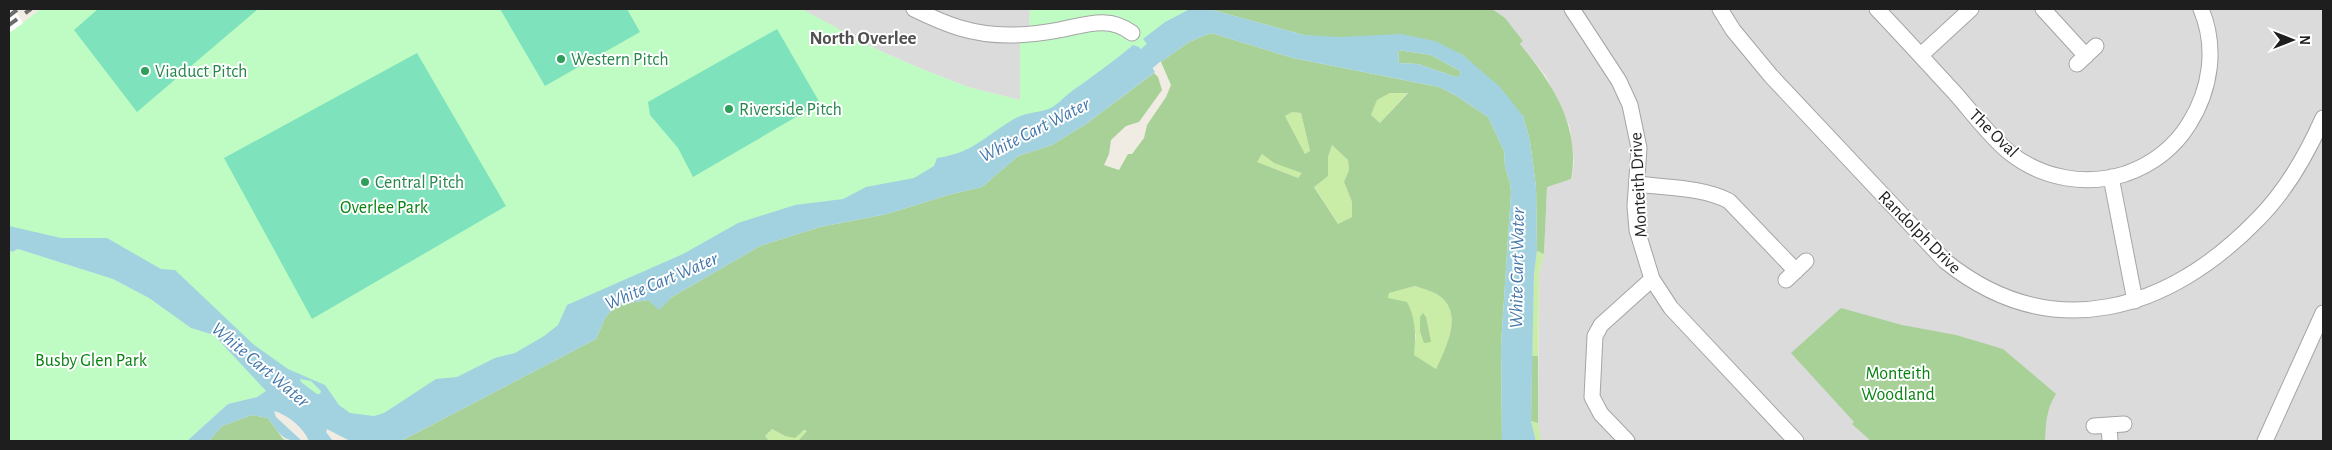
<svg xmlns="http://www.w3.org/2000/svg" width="2332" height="450" viewBox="0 0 2332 450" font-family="'Alegreya Sans',sans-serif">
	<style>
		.residential { fill: #dcdbdb }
		.grass { fill: #c9eca7 }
		.forest { fill: #a8d197; fill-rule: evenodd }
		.park { fill: #bffcc4 }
		.pitch { fill: #7ee3bc }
		.water { fill: #a2d2df; fill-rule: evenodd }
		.pier { fill: #fff }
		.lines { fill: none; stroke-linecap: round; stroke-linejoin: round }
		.river { stroke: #a2d2df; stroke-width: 22 }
		.street-casing { stroke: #a5a5a5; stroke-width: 17 }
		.street { stroke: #fff; stroke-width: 15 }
		.rail { stroke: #6c6c6c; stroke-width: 4; stroke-dasharray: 10 10; stroke-linecap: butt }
		.leisure-dot { fill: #2e9e5b; stroke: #fff; stroke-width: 2 }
		.labels { text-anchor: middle; stroke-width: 4; stroke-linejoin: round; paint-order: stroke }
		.leisure-label { font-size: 18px; fill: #27864d; stroke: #fff; text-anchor: start }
		.street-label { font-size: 18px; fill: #1e1e1e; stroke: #fff }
		.park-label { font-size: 18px; fill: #068211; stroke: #fff }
		.neighbourhood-label { font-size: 19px; font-weight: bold; fill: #515151; stroke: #fff }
		.water-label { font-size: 19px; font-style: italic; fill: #4377ab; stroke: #fff }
	</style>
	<rect width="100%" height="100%" fill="#f0ece4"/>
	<!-- residential -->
	<path class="residential" d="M801,9H1030L1029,34L1020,42V100L968,87L917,67L876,49Z
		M1492,9H2323V441H1541L1538,430L1539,273L1544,254L1547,186L1571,179L1574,163L1570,127L1546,76L1520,44L1523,41Z"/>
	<!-- grass -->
	<path class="grass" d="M1408,92L1380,123L1371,115L1377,100L1390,93Z
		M1292,112L1301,113L1310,152L1305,154L1285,116Z
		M1332,145L1348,160L1349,170L1344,182L1352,202V217L1338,224L1314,186L1328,176V157Z
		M1262,154L1274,163L1303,172L1298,178L1257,162Z
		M1537,251L1544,254L1539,273L1538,356H1532L1534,275Z
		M1415,286C1423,289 1434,291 1441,297C1463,315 1446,349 1436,369L1413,355L1416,335L1388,298L1389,293Z
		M1531,421L1538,423L1541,441H1536Z
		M772,429L785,436L808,430L798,441H769L765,436Z"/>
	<!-- forest -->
	<path class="forest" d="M1209,9H1492L1505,18L1523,41L1520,44C1552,83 1581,126 1571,179L1547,187L1544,254L1537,251L1536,187L1530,141L1523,116L1463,55L1362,37H1324L1304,35Z
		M1211,33L1293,58L1439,87L1455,95L1488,117L1504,151L1505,167L1510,183L1511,192L1501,345L1502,441H798L807,431L804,430L795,438L785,436L772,429L765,436L769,441H401L596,339L605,318L616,305L648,300L659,309L672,297L760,246L820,227L887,214L948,195L982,187L1018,156L1052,145L1086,124L1154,73L1158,77L1162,90L1139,122L1126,126L1111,140L1109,154L1104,165L1119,170L1128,154H1132L1144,138L1147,125L1166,97L1171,85L1161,62L1189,42ZM1390,93H1408L1380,123L1371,115L1377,100ZM1292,112L1301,113L1310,151L1305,154L1285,116ZM1332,145L1348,160L1349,170L1344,182L1352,202V217L1338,224L1314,187L1328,176V157ZM1262,154L1274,163L1302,173L1298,178L1257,162ZM1415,286C1423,289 1434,291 1441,297C1463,315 1446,348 1436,369L1414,355C1416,336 1416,319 1407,302L1388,298L1389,293Z
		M1398,50L1431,55L1460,71L1461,75L1456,77L1418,64L1399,63Z
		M1841,308L1902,325L1956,335L2003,349L2056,394C2046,409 2046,424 2045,441H1871L1852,424L1854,422L1791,353Z
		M1423,313L1426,317L1431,342L1424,343L1420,331V317Z
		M1532,356H1538V423L1531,421Z
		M252,415L268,418L283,439L288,441H209L222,426Z"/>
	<!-- park -->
	<path class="park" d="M41,9H802L876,49L917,67L968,87L1020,100V42L1029,34L1030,9H1205L1122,79L946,177L649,282L574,330L364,433L185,299L9,238V33Z
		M18,249L113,279L149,298L191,328L214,335L267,391L257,397L228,404L187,441H9V250L12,252Z"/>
	<!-- pitch -->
	<path class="pitch" d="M98,9H258L137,112L74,30Z
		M500,9H627L640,32L545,86Z
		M777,29L820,103L693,177L678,148L650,115L648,102Z
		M417,53L506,206L312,319L224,158Z"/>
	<!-- water -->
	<path class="water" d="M1190,9H1209L1304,35L1339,37L1401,34L1435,41L1463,55L1500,87L1523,116L1530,141L1536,187L1537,251L1534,275L1531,421L1536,441H1502L1501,345L1511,192L1510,183L1505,167L1504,151L1488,117L1455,95L1439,87L1293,58L1211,33L1189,42L1161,62L1143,39L1165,22ZM1398,50L1431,55L1460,71L1461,74L1456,77L1418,64L1399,63Z
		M1133,45L1139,47L1155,72L1086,124L1052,145L1018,156L982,187L948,195L887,214L820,227L760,246L672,297L659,310L648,300L616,305L605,318L596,339L401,441H350L327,429L326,432L333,441H309C303,427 288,415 274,411L276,417L302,441C281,441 280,434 268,418L252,415L222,426L209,441H187L228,404L257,397L266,391L214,335L191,328L149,298L113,279L18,249L12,252L9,250V226L61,238H107L161,269L175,270L253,344L288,369L325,385L339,405L350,413L374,416L384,413L436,379L457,377L495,358L515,353L544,336L558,325L567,305L683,254L738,223L795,205L843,199L866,187L914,178L934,166L937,158C973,153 985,136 1014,119C1026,112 1039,113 1051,108C1058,104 1065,96 1072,91C1093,76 1113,62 1133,45ZM300,379L311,381L321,391L320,394H317L301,382Z"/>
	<!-- pier -->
	<path class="pier" d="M14,9L23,23L9,33V12Z"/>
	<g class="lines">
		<!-- river -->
		<path class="river" d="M1125,77L1177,33"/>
		<!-- street casing -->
		<g class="street-casing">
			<path id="street" d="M914,9C947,25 972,35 1009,35C1026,35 1043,33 1059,30C1085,25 1109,15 1132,33
				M1572,9L1619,81L1630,105L1639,148L1635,206L1637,230L1652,279L1671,308L1796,441
				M1720,9L1733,30L1771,76L1945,261C2052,347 2169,311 2258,219C2286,191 2307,154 2323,118
				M1877,9C1903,36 1928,64 1954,92C1972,112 1989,136 2010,153C2043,179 2086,186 2125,174C2151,165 2174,148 2189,124C2211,89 2217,47 2201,9
				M2043,9L2086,56
				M1921,55L1971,9
				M2077,64L2096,46
				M2111,177L2135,301
				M1638,184C1667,188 1702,187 1729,201L1796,271
				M1786,280L1806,261
				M2109,425L2110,441
				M2094,426L2124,424
				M1627,441L1601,414L1592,397L1595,336L1601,325L1652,279
				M2265,441L2323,313"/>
		</g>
		<!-- street -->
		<use href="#street" class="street"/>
		<!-- rail -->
		<path class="rail" d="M9,16L18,9
			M9,25L31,9"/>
	</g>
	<!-- markers -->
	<g class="leisure-dot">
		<circle cx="561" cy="59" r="5"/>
		<circle cx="145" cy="71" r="5"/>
		<circle cx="729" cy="109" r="5"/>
		<circle cx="365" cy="182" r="5"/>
	</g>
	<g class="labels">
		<!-- leisure labels -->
		<g class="leisure-label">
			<text x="571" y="65">Western Pitch</text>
			<text x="155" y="77">Viaduct Pitch</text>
			<text x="739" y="115">Riverside Pitch</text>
			<text x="375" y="188">Central Pitch</text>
		</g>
		<!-- street labels -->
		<g class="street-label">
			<text transform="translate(1994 133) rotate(44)" y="6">The Oval</text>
			<text transform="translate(1638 185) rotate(-93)" y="6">Monteith Drive</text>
			<text transform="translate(1920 232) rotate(45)" y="6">Randolph Drive</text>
		</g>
		<!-- park labels -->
		<g class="park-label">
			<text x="384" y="213">Overlee Park</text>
			<text x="91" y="366">Busby Glen Park</text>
			<text x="1898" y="379">Monteith<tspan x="1898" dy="21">Woodland</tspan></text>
		</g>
		<!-- neighbourhood labels -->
		<g class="neighbourhood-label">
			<text x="863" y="44">North Overlee</text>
		</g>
		<!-- water labels -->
		<g class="water-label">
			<text transform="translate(1034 129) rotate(-27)" y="7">White Cart Water</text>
			<text transform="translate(1516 268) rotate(-89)" y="7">White Cart Water</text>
			<text transform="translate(661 280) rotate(-23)" y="7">White Cart Water</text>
			<text transform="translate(261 364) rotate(40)" y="7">White Cart Water</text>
		</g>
	</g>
	<!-- border -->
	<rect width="2332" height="450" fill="none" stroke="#1e1e1e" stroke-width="20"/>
	<!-- north arrow -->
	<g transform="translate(2292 40) rotate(90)" stroke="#ffffff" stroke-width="4" paint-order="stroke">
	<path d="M0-4L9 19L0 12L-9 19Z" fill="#1e1e1e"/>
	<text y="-8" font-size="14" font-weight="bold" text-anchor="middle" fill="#1e1e1e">N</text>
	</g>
</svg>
